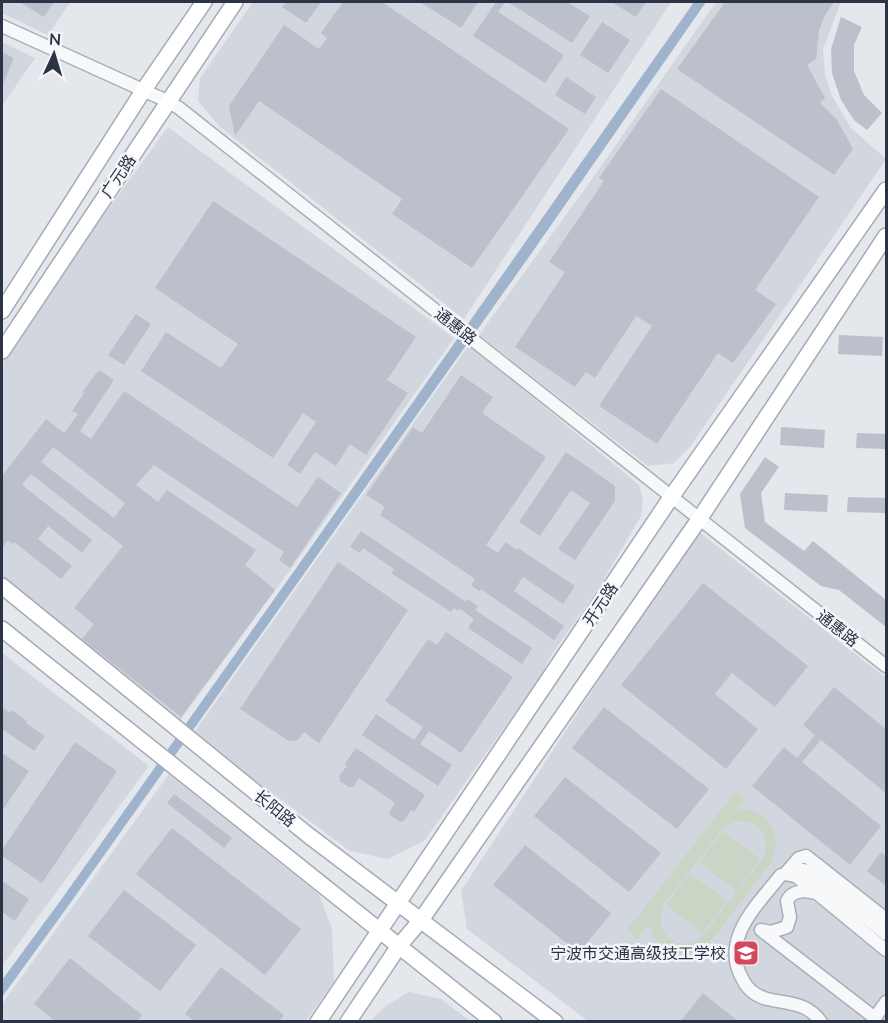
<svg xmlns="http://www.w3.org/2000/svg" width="888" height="1023" viewBox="0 0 888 1023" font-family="'Nunito Sans','Noto Sans SC',sans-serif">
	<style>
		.built { fill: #d2d6de }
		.green { fill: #c9d6c5; fill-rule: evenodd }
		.water { fill: #9fb4cc }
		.building { fill: #bbc0ca; fill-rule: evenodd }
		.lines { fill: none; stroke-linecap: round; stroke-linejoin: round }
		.minor-casing { stroke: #a9aeb7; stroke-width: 15 }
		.major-casing { stroke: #a3abb8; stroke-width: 18 }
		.minor { stroke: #f7f8fa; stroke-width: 12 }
		.major { stroke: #fff; stroke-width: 15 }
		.labels { text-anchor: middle; stroke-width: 5; stroke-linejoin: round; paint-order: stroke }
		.street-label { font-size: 16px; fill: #2b3445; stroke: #f4f6f9 }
		.poi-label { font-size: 16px; fill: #2b3445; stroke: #f4f6f9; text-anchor: end }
	</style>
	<rect width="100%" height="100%" fill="#e4e7ec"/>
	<!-- built -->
	<path class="built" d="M2,2H70L48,35L2,13Z
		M253,2H671L464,319L219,126L198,101L200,78Z
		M716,2H841L823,49L825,75L832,96L851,128L886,159L690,447L674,463L648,466L479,335L592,179Z
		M2,42L35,58L2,106Z
		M168,127L454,338L290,570L179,722L2,576V364L71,260Z
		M469,345L639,485L643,501L641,516L600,586L552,654L538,680L424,841L388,859L350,851L193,734Z
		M699,532L886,678V1021H588L467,929L461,891L599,680Z
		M2,653L149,766L2,966Z
		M169,774L319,894L332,929L334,982L306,1021L2,1022V1004Z
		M409,992L441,999L470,1021H370L387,1005Z"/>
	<!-- green -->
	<path class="green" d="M735,792L745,798L738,809C767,810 783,831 772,860C768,869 759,878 753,886C737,907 721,929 704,949C679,961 655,950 649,924L637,939L627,930ZM741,821C762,823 770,840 763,859C748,878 732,898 717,917C712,924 706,934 699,939C676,956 652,929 664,904L723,828L733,822Z
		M723,831L760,859L736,891L699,862Z
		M690,873L727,901L702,933L666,905Z"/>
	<!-- water -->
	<path class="water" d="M694,2H706L531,254L66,909L2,997V980L61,900L309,550Z"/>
	<!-- building -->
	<path class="building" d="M20,2H54L44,17Z
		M286,2H321L306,23L282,7Z
		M343,2H382L569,129L472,268L392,214L402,199L259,101L235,136L229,106L284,25L319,49L327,38L321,33Z
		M420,2H478L461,28Z
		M496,2H505L498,12L564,55L545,83L473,36Z
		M508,2H567L590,16L572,43Z
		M612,2H646L636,17Z
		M725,2H834L825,15L819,30L816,59L807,65L825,98L820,103L837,120L853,149L834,175L677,69Z
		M841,17L862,27L854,45V71L864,95L882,113L867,130L854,120L841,100L832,73L831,49Z
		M602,22L630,40L608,73L580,55Z
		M2,52L14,58L2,86Z
		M566,77L596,97L585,114L555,95Z
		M661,89L819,197L755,290L776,304L733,363L718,353L657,444L599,406L652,326L636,316L595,378L586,372L575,387L515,347L565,272L549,262L604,181L599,178Z
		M213,201L416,337L387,380L408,393L366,455L350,444L336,466L315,452L300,474L287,465L316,422L303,413L273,458L141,371L166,332L221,368L238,344L155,288Z
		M136,314L151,324L124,365L108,355Z
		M839,335L883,337L882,356L838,354Z
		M99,370L114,380L80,431L91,439L124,391L297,507L318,477L341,493L290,568L279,560L284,552L154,465L136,485L158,502L167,490L256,550L245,565L275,590L181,717L82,639L94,624L74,608L123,546L31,474L22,485L92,540L82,553L48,526L38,539L72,566L61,579L14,542L12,544L8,540L2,548V476L46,419L64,433L78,414L72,411L84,393L82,392ZM53,447L125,503L114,518L41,462Z
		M461,375L493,397L482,413L546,457L486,545L498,553L506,542L516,550L518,548L575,586L563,604L523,577L514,591L564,626L554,640L481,589L479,591L471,585L475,579L380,515L385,507L366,495L413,427L422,433Z
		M781,427L825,430L824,448L780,445Z
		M857,433L886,434V449L856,448Z
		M566,452L615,486V501L575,560L558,549L590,503L571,490L540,536L519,522Z
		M765,457L779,467L761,493L765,522L804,551L813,541L886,600V627L839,590L821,586L745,528L740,494Z
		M785,493L828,495L827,512L784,510Z
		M848,497L886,498V513L847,512Z
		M361,531L466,602L467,599L478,606L475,610L532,648L522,664L468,628L474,619L460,609L458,611L454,608L451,612L391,573L394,569L363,548L360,553L350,547Z
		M338,562L408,610L319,743L304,732L298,740L289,741L240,709Z
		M703,583L808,666L775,707L732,673L715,694L758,729L726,769L621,685Z
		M446,632L513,677L461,753L429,731L420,744L452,765L438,786L362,735L376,714L414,740L423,727L385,701L428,639L437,645Z
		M834,687L886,729V793L821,740L802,762L881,826L850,865L752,786L784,747L797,758L815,735L803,725Z
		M2,707L10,713L12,710L27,721L26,723L45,736L34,751L2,729Z
		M604,707L709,789L677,829L572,748Z
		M75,742L117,771L42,883L2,856V850Z
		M356,748L425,795L414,812L411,810L404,821L400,822L390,815V811L395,803L359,778L353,787H349L340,781L339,776L347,766L345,764Z
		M2,753L29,771L2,811Z
		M565,777L661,853L629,892L534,816Z
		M174,794L232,838L224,848L167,803Z
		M172,828L301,929L265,975L136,874Z
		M525,845L611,913L579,953L493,885Z
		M881,852L886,856V886L867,871Z
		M2,881L29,899L15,921L2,912Z
		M124,890L196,945L160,991L88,936Z
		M70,958L142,1015L137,1022H56L34,1004Z
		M221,967L284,1015L279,1022H195L185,1014Z
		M703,993L739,1022H680Z"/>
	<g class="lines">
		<!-- minor casing -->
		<g class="minor-casing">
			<path id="minor" d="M2,26L167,101L179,108L886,666
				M785,874L799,858L806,856L886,919
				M796,876L802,870L808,871L886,934
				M761,930L875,1018
				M761,930L771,932L787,927L790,917L787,901C792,890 805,890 816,893
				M821,1022C807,1002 789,1004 767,999C756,996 748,990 743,980C719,940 758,904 781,875L785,874L796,876L886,950
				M872,1022L886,1002"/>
		</g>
		<!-- major casing -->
		<g class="major-casing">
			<path id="major" d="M2,311L143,91L204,2
				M2,351L235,2
				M2,586L308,835L555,1022
				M2,629L494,1022
				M318,1022L672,496L886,190
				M348,1022L399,946L421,920L700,518L886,236"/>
		</g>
		<!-- minor -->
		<use href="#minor" class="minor"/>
		<!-- major -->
		<use href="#major" class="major"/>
	</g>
	<!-- icons -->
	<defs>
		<g id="university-square" transform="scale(1.35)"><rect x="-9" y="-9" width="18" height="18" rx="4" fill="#d1495b" stroke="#f4f6f9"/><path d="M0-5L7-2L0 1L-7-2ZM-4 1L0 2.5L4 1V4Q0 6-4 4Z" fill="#fff"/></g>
	</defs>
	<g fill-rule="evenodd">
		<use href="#university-square" x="746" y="953"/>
	</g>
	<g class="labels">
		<!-- street labels -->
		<g class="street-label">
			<text transform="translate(118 176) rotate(-56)" y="6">广元路</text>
			<text transform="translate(456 326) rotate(38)" y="6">通惠路</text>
			<text transform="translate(600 604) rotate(-56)" y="6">开元路</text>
			<text transform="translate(838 628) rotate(38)" y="6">通惠路</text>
			<text transform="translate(275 808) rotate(39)" y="6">长阳路</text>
		</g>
		<!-- poi labels -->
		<g class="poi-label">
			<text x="726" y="959">宁波市交通高级技工学校</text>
		</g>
	</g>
	<!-- border -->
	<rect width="888" height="1023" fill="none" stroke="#2b3445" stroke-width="6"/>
	<!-- north arrow -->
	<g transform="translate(54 54) rotate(4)" stroke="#f4f6f9" stroke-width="4.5" paint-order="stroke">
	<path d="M0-4.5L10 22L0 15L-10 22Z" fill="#2b3445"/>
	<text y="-9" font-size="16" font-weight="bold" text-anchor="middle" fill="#2b3445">N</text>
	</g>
</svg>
